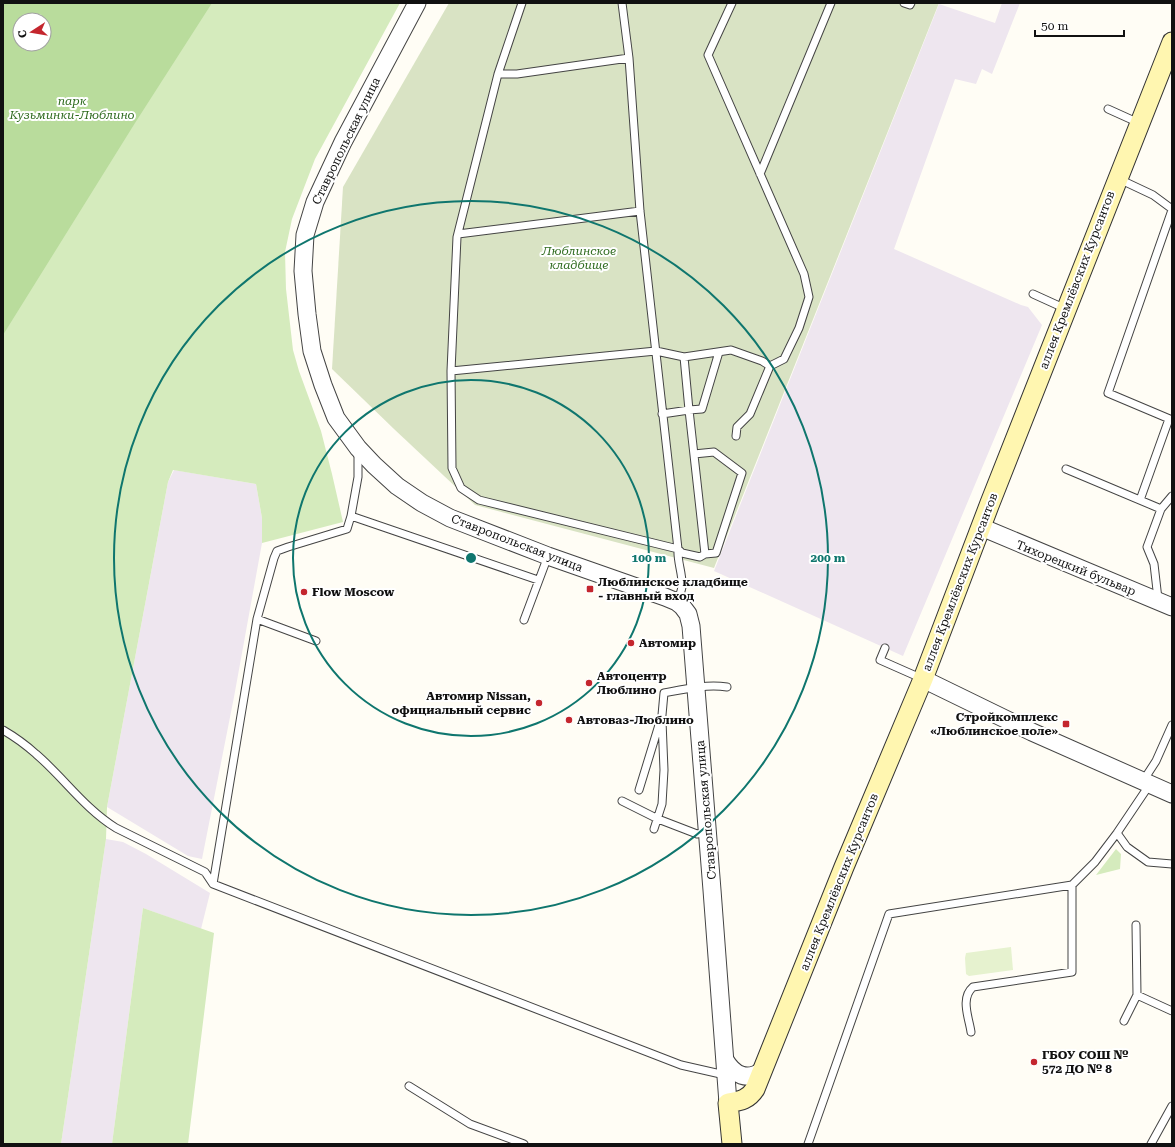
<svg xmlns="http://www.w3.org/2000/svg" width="1175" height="1147" viewBox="0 0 1175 1147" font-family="'Roboto Serif',serif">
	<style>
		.industrial { fill: #eee6ef }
		.green { fill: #d5ebbd; fill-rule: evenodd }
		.forest { fill: #b9dc9c; fill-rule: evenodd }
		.cemetery { fill: #d9e3c4 }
		.pitch { fill: #e6f2cf }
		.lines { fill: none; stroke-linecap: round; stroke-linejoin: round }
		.service-casing { stroke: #444; stroke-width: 9 }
		.tertiary-casing { stroke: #444; stroke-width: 19 }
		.secondary-casing { stroke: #333; stroke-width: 21 }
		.service { stroke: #fff; stroke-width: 7 }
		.tertiary { stroke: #fff; stroke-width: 17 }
		.secondary { stroke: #fff6b0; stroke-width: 19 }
		.ring { fill: none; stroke: #0f766e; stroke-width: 2 }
		.poi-dot { fill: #c4262e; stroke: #fff; stroke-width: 1.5 }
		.labels { text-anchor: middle; stroke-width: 4; stroke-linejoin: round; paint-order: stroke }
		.park-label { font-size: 12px; font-style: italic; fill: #2f6b1f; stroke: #fff }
		.street-label { font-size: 12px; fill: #111; stroke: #fff }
		.poi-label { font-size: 12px; font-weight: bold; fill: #111; stroke: #fff; text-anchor: start }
		.centre { fill: #0f766e; stroke: #fff; stroke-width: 2 }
		.ring-label { font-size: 12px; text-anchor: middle; font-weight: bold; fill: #0f766e; stroke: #fff; stroke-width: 4; stroke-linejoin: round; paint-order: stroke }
	</style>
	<rect width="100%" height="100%" fill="#fffdf5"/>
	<!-- industrial -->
	<path class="industrial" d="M1002,3H1020L992,74L982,69L976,84L955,79L894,249L1021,305L1028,307L1042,325L903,656L714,571L939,4L995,23Z
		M174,470L256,484L262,518V543L234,697L202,859L188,856L107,807L168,482Z
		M106,839L123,842L146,854L210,893L201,929L143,908L112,1144H61Z"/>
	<!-- green -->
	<path class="green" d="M3,3H400L315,159L292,219L285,252L286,289L293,350L299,371L321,431L332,474L343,522L262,543V518L256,484L173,470L168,482L107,807L106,839L61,1144H3ZM20,20H44V44H20Z
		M1116,849L1121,854L1120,869L1096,875Z
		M143,908L214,933L188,1144H112Z"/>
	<!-- forest -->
	<path class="forest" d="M3,3H212L135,123L3,335ZM20,20H44V44H20Z"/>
	<!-- cemetery -->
	<path class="cemetery" d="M449,3H939L714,568L475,505L394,429L332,369L343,187Z"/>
	<!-- pitch -->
	<path class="pitch" d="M1011,947L1013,970L969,976L966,974L965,958L966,953Z"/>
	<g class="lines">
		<!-- service casing -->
		<g class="service-casing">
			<path id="service" d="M622,3L629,58L640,211L678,549C677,562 683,574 682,587C681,592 679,597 678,602
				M904,3L910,5L911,3
				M629,58L517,74H498L457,237L451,371L452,468L461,488L479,500L678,549L682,553L700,557L705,554L716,553L742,473L714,452L694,454
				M498,74L522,3
				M1108,109L1139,123
				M760,174L831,3
				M1119,179L1153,195L1172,209
				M1172,210L1108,393L1172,420
				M458,234L640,211
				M1033,294L1066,309
				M451,371L656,351L684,357L731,350L762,361L770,366L784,359L799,328L809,297L804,274L708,55L732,3
				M662,414L689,410L684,357
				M736,436L737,427L750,414L770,366
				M358,451V477L351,516L538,580
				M1066,469L1161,509L1147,547L1154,564L1158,599
				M1140,500L1169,419
				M1161,509L1172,496
				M705,554L689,410L702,409L719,352
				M257,619L274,558L277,551L288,547L347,529L351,516
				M524,620L548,556
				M885,648L880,660L923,679
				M3,730C15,737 26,745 36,754C64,778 84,808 116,828L205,872L213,884L681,1065L725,1075
				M1143,781L1156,761L1172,725
				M639,790L662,715L664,693C685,689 706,684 727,687
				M622,801L658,819L697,834L708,832
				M654,829L662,804L664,770L662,721
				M1117,833L1127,847L1148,862L1172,864
				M213,884L257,619L316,641
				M1136,925L1137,995L1172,1011
				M1124,1021L1137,995
				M971,1032C969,1018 960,998 973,987L1072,972V885
				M409,1086L470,1124L524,1144
				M808,1144L889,914L1072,885L1095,862L1117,833L1150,784
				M1151,1144L1172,1106"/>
		</g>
		<!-- tertiary casing -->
		<g class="tertiary-casing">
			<path id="tertiary" d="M417,3L343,142L315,202L305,235L303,271L307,314L312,351L323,385L336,418L358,448L374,465L397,486L422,503L450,518L548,556L665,597L677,602L682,606L688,614L691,626L712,890L728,1103
				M981,527L1172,607
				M923,679L1032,732L1172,794
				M725,1060C734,1075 747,1082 763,1070"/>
		</g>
		<!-- secondary casing -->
		<g class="secondary-casing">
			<path id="secondary" d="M732,1144L728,1103C740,1101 748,1100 755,1089L844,867L923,679L990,503L1172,42"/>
		</g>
		<!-- service -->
		<use href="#service" class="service"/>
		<!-- tertiary -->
		<use href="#tertiary" class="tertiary"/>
		<!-- secondary -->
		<use href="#secondary" class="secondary"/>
	</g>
	<!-- distance rings -->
	<g class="ring">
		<circle cx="471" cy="558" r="178"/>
		<circle cx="471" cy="558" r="357"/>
	</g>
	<!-- markers -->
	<g class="poi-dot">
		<rect x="586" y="585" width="8" height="8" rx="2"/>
		<circle cx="304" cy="592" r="4"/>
		<circle cx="631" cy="643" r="4"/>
		<circle cx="589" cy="683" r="4"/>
		<circle cx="539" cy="703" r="4"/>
		<circle cx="569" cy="720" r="4"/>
		<rect x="1062" y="720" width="8" height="8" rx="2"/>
		<circle cx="1034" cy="1062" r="4"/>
	</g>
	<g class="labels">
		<!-- park labels -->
		<g class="park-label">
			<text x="72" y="105">парк<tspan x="72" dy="14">Кузьминки-Люблино</tspan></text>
			<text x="579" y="255">Люблинское<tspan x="579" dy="14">кладбище</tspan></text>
		</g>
		<!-- street labels -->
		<g class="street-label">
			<text transform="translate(346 141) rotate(-64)" y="4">Ставропольская улица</text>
			<text transform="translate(1077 280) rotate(-69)" y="4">аллея Кремлёвских Курсантов</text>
			<text transform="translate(517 543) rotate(21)" y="4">Ставропольская улица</text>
			<text transform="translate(1076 568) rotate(22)" y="4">Тихорецкий бульвар</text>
			<text transform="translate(960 582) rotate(-69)" y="4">аллея Кремлёвских Курсантов</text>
			<text transform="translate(706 810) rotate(-95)" y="4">Ставропольская улица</text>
			<text transform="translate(839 882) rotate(-68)" y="4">аллея Кремлёвских Курсантов</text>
		</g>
		<!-- poi labels -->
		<g class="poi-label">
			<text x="598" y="586">Люблинское кладбище<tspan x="598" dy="14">- главный вход</tspan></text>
			<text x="312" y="596">Flow Moscow</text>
			<text x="639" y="647">Автомир</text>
			<text x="597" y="680">Автоцентр<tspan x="597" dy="14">Люблино</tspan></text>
			<text x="531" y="700" text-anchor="end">Автомир Nissan,<tspan x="531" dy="14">официальный сервис</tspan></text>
			<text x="1058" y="721" text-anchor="end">Стройкомплекс<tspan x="1058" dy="14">«Люблинское поле»</tspan></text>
			<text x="577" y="724">Автоваз-Люблино</text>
			<text x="1042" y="1059">ГБОУ СОШ №<tspan x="1042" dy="14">572 ДО № 8</tspan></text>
		</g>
	</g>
	<circle cx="471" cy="558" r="6" class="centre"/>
	<g class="ring-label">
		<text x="649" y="562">100 m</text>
		<text x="828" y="562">200 m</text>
	</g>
	<!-- border -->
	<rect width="1175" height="1147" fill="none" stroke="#111111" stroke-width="8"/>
	<!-- north arrow -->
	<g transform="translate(32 32) rotate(258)"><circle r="19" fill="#ffffff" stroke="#a0a0a0"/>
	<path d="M0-3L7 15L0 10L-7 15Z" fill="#c4262e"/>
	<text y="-6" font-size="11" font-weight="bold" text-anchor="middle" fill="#111111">С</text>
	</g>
	<!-- scale -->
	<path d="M1035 30v6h89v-6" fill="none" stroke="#111111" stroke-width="2"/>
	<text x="1041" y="30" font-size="12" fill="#111111" stroke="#ffffff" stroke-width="3" paint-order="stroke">50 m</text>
</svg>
